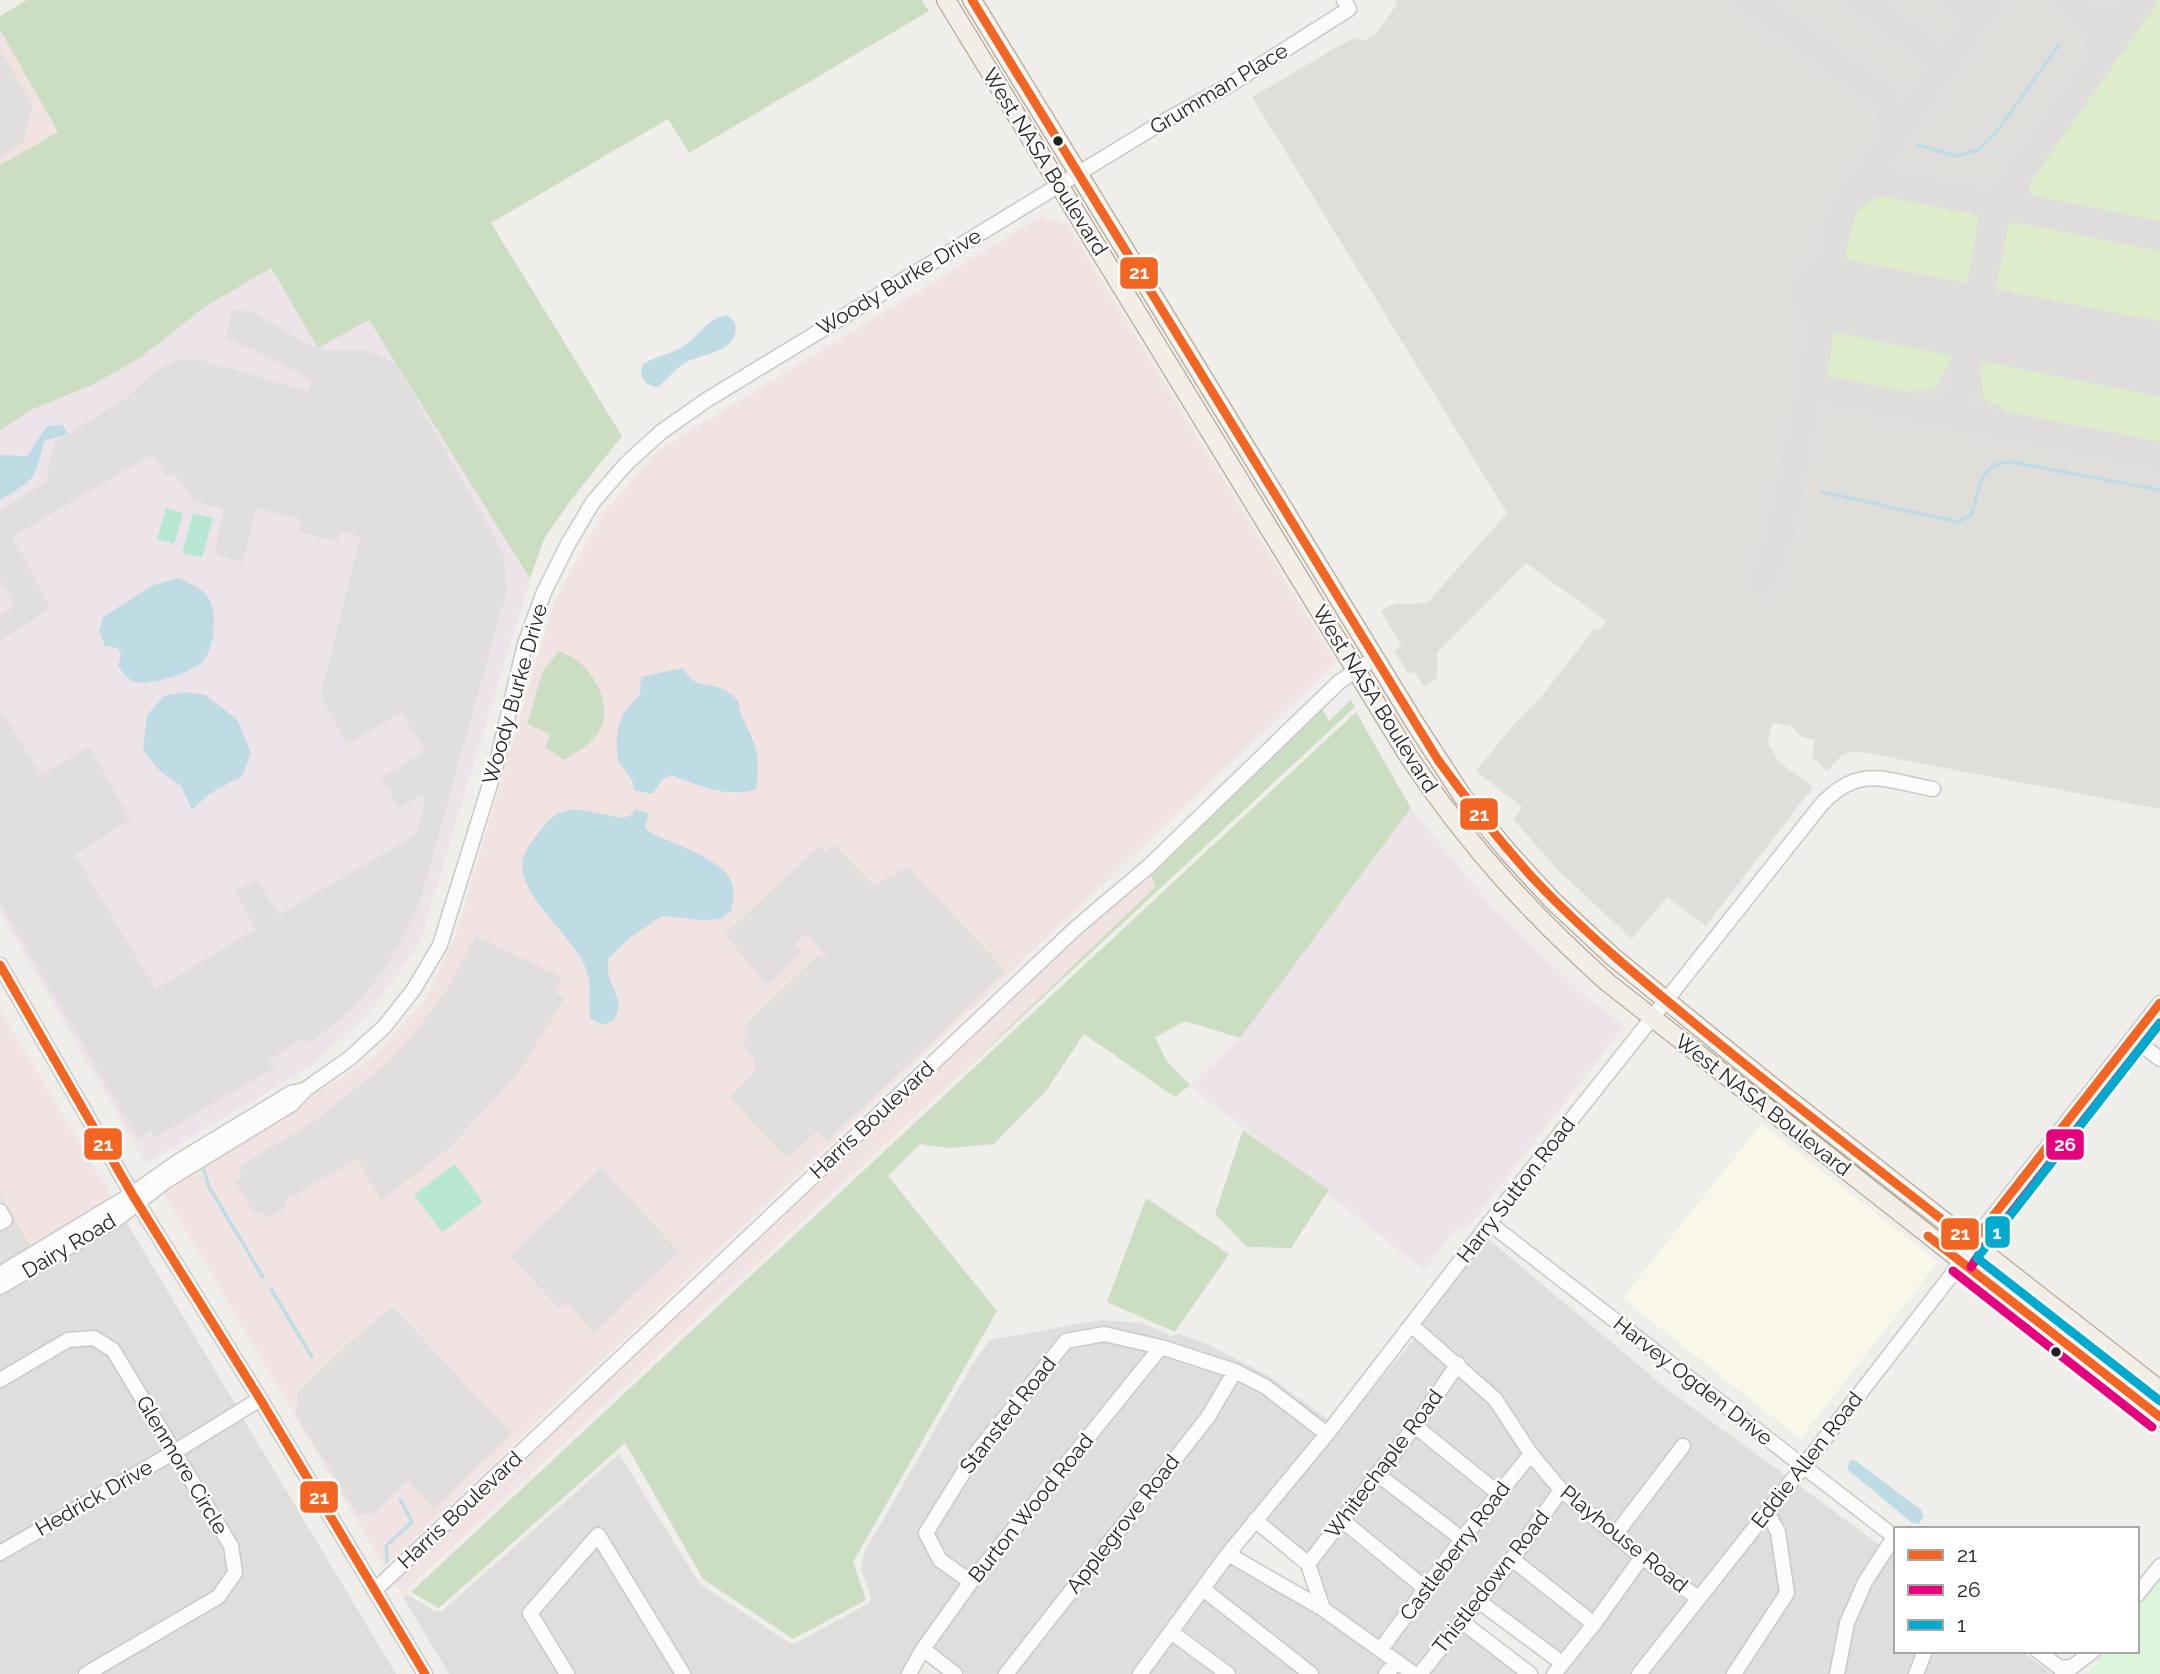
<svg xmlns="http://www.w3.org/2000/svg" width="2160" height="1674" viewBox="0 0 2160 1674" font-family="Raleway,sans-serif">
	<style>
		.residential { fill: #dfdedc }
		.commercial { fill: #f1e3e1 }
		.industrial { fill: #ede4e9 }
		.education { fill: #f8f7e8 }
		.airport { fill: #e0deda }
		.grass { fill: #ddeccb }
		.forest { fill: #cbdec1 }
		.park { fill: #daf5da }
		.pitch { fill: #b7e6d2 }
		.parking { fill: #e0dfde }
		.water { fill: #bfdbe3 }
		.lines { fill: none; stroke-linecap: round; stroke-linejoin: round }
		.stream { stroke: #bfdbe3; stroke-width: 3.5 }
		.taxiway { stroke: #dedddc; stroke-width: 30 }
		.runway { stroke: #dedddc; stroke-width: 74 }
		.minor-casing { stroke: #c9c8c7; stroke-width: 17 }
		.major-casing { stroke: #a79c86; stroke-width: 20 }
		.minor { stroke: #fdfcfc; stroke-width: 14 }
		.major { stroke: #f3ede7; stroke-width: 18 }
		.bus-1-casing { stroke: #fff; stroke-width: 14 }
		.bus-2-casing { stroke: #fff; stroke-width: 14 }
		.bus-3-casing { stroke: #fff; stroke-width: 14 }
		.bus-1 { stroke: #f26522; stroke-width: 9 }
		.bus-2 { stroke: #e5007d; stroke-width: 9 }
		.bus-3 { stroke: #00a9ce; stroke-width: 9 }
		.bus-dot { fill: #222; stroke: #fff; stroke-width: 2.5 }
		.labels { text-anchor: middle; stroke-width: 5; stroke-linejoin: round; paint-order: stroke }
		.street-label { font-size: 21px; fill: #222; stroke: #fff }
		.line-badge { stroke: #fff; stroke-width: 2.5 }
		.badge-label { font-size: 19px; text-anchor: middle; font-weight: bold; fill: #fff }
	</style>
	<rect width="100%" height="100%" fill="#f0eeeb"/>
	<!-- residential -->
	<path class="residential" d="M0,1194L32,1248L0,1268V1229L11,1216L0,1199Z
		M125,1220L237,1407L178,1443L118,1346L98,1333L0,1373V1293Z
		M1486,1237L1668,1390L1788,1477L1759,1510L1697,1590L1623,1534L1691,1444L1682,1439L1614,1526L1565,1485L1535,1450L1499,1394L1466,1362L1419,1323Z
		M1100,1320L1142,1323L1172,1336L1179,1334L1207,1344L1269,1376L1330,1421L1326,1426L1160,1339L1065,1336L920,1530L963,1584L915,1649L902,1674H691L600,1527L590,1533L522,1611L559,1674H449L403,1597L407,1594L436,1612L442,1611L619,1454L700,1584L791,1644L796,1643L869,1603L871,1598L861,1569L865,1551L972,1365L990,1340Z
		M1416,1337L1450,1366L1410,1423L1307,1556L1263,1519Z
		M1103,1340L1150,1350L970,1574L945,1556L932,1532L978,1460L1069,1346Z
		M92,1343L108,1354L168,1450L0,1547V1386L69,1345Z
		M1162,1354L1226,1374L1203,1414L999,1674H965L931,1647L979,1580Z
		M1459,1373L1490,1403L1523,1454L1497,1485L1423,1425Z
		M1237,1379L1262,1392L1318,1435L1133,1674H1013Z
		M242,1417L396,1674H97L221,1602L237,1544L184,1453Z
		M1415,1435L1490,1494L1461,1531L1385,1473Z
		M173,1459L225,1548L228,1572L214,1593L75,1674H0V1560Z
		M1530,1463L1553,1491L1507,1556L1452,1621L1417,1669L1389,1648L1466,1542Z
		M1377,1483L1454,1541L1425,1580L1350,1519Z
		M1797,1484L1881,1546L1831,1674H1741L1792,1595L1774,1512Z
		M1562,1498L1634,1558L1593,1615L1520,1557Z
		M1765,1522L1772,1535L1781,1592L1728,1674H1646Z
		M1342,1529L1418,1590L1380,1641L1328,1605L1315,1565Z
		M597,1545L676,1674H574L537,1613Z
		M1890,1553L1896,1557V1651H1919L1910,1674H1843L1852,1624L1870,1584Z
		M1229,1562L1318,1613L1319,1616L1322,1615L1388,1663L1379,1674H1321L1211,1588Z
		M1643,1565L1689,1600L1631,1674H1561Z
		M1512,1567L1586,1625L1562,1655L1486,1598Z
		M1204,1598L1301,1674H1239L1179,1631Z
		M1461,1629L1519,1674H1427Z
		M1172,1641L1218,1674H1147Z
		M1932,1651H2022L2052,1674H1922Z"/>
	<!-- commercial -->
	<path class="commercial" d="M0,30L58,132L0,165Z
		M1040,217L1067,224L1336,663L384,1567L163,1192L375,1056L426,998L456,934L555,599L604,512L657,451Z
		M1151,876L1157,886L951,1083L408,1588L403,1597L393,1580L1080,930Z
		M0,1009L113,1199L32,1248L0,1194Z"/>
	<!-- industrial -->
	<path class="industrial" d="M271,268L318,348L369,319L530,579L419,945L368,1014L310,1067L146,1164L0,913V430L31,410L92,385L140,358L206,306Z
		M1411,808L1493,908L1577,989L1624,1026L1465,1231L1458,1227L1424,1270L1190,1086L1240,1038Z"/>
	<!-- education -->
	<path class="education" d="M1761,1124L1938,1262L1800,1439L1623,1298Z"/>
	<!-- airport -->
	<path class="airport" d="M1396,0H2160V809L1861,752H1850L1841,756L1827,771L1812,757L1815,740L1802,737L1790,725L1772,723L1768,743L1779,762L1813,787L1706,926L1667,897L1632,939L1560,872L1513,819L1522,807L1476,771L1515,723L1541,697L1594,629L1600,630L1606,621L1526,563L1437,653V678L1424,687L1414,672L1408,673L1395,652L1401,644L1381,611L1394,604L1427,603L1507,513L1252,97L1354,37L1364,41L1377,33L1397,4Z"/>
	<!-- grass -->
	<path class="grass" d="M2155,0H2160V232C2132,226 2040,215 2029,189L2036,166Z
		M1878,191L1953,206L1977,217C1980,247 1977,274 1962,301L1863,281L1847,273C1832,249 1852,200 1878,191Z
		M2035,222L2160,244V339L1992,306C1989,276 1995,251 2009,224Z
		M1854,317L1955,337L1953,355L1935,389C1907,392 1852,395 1829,378C1817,356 1827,320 1854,317Z
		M1984,342L2160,377V448L2021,418L1983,398L1980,360Z"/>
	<!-- forest -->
	<path class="forest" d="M27,0H922L929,11L689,153L668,119L491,223L622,436L571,500L544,539L530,579L369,320L318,348L271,268L206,306L140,358L92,385L31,410L0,430V165L58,132L0,30V16Z
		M559,651C565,654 573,656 578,661C596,675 611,705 601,728C594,743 577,752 564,760L545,747L550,734L527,724L543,671Z
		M1351,700L1355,707L951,1083L1156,886L1151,876L1322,709L1329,721Z
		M1356,712L1411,808L1240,1038L1185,1021L1155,1037L1166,1060L1190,1085L1175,1097L1084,1034L1046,1091L994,1144L949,1148L920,1144L888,1176L997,1311L853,1562L866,1600L793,1639L703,1579L625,1443L439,1608L411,1592Z
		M1243,1130L1329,1190L1291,1248L1247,1247L1215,1214Z
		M1146,1198L1229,1254L1175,1332L1107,1302Z"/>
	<!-- park -->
	<path class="park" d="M2160,1575V1674H2082L2090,1671L2105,1651H2137V1605Z"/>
	<!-- pitch -->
	<path class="pitch" d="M166,508L183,513L174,544L157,539Z
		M193,513L213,518L202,558L182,553Z
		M455,1164L483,1202L442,1232L414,1195Z"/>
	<!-- parking -->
	<path class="parking" d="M0,49L33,105L23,143L0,157Z
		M231,310L251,311L303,342L326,350H365L396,363L503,552L507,590L420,902L399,945L378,977L352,1009L309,1044L302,1039L269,1060L274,1068L154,1138L150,1131L138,1139L0,904V708L41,775L89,747L131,819L75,855L156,989L256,929L235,892L257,879L279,915L417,834L426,793L399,808L381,778L425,751L402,713L347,744L320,696L360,537L341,531L338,542L299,532L301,520L257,508L243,562L214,554L224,509L194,501L174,473L166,477L153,454L12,537L51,608L0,641V615L15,606L0,580V510L46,482L54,443L126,398L156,370L178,360H201L308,391L311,380L238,343L226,341Z
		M835,845L873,885L908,867L1006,971L827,1141L817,1131L787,1159L729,1097L753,1073L755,1066L754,1060L746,1051L744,1042L749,1032L744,1026L818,955L823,960L827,957L806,934L795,944L802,952L767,986L725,934L819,846L825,852Z
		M476,936L562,977L555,993L565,998L517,1075L450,1147L381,1201L358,1159L284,1201L287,1207L267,1218L263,1212L256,1216L235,1181L243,1176L238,1167L312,1123L386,1064L418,1029L445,992Z
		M601,1167L679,1252L594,1333L567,1303L559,1308L510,1256Z
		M393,1307L512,1434L434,1509L408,1481L375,1513L358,1515L296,1414L298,1392L353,1339Z"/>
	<!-- water -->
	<path class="water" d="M727,315L735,322C741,354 702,352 683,364C674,370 667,380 658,387C644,386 638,376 643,364C656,356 673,354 685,345C700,335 709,317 727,315Z
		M62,425L68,434L44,441C34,481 36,479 0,500V457L3,455L27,456L47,426Z
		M177,578C190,583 206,589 211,603C217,619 214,653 200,664C187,674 148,687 133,681C127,679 122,671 118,666L121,655L118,648L105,646L99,631L103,617L151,586Z
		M683,668C696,690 704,681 723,689C729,692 733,697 738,700C741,720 745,721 752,738C759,753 758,772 756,789C727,799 698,785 671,775L663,779L652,794L634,790C634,776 624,772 619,761C614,747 617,724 625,711C629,705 635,700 640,695L641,677Z
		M184,692L205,695L237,719L251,753L242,776L209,794L192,810L181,786L159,770L143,750L147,715L164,696Z
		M576,809L623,818L631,815L635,809L649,813L645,828L651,833C672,843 725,860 732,883C734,892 733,902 731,911L721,919L701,920L662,916L629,938L608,959C608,964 607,971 609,976C614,995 624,999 614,1020L603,1025L590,1018C589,1000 592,980 584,964C571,935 520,896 522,863C523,852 531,843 537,835C550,817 555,812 576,809Z
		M1850,1460L1856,1461L1921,1510L1924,1516L1919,1524L1911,1522L1847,1469Z"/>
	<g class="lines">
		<!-- stream -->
		<path class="stream" d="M1918,145L1957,156L1978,150L1995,134L2059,45
			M1822,492L1958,522L1971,515C1982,489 1976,463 2012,462L2160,490
			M204,1170L209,1187L263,1277
			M271,1289L312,1357
			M387,1562L386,1546L412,1522L400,1499"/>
		<!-- taxiway -->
		<path class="taxiway" d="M1749,0L1884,97C1896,113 1893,126 1890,145
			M1860,0L1930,50L1938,67L1937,77
			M1953,0C1966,9 1978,11 1991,2
			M2064,0L2088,18
			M2096,63C2102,42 2101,35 2088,18C2111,24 2117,22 2136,8
			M1853,194L1874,181L1889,182L2160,236
			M1810,388L2160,457
			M1932,412C1948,406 1955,401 1962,386L1997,204L2141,0
			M1762,580L1778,543L1810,388L1835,230L1843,207L1992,0"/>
		<!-- runway -->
		<path class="runway" d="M1826,293L2160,359"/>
		<!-- minor casing -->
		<g class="minor-casing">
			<path id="minor" d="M0,965L132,1194L260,1399L425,1674
				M2133,1038L2160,1059
				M0,1211L5,1220L0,1223
				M1489,1223L1896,1538
				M0,1274L132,1194L179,1161L291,1093L303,1090
				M0,1287L117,1219L166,1181L292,1104L306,1089L350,1058L385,1026L414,989L440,945L497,762L525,644L544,592L568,544L593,502L626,464L661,432L705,401L1161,123L1226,87L1349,9L1344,0
				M1411,1325L1495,1399L1531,1454L1561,1490L1642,1557L1698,1598
				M0,1380L68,1340L94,1338L113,1350L231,1546L235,1573L218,1597L86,1674
				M1415,1426L1498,1493
				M1377,1474L1462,1539
				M1255,1520L1308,1564L1323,1609
				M1342,1520L1426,1589
				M1615,1535L1683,1446
				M0,1553L176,1451L260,1399
				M1228,1554L1323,1609L1414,1674
				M1512,1559L1594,1624
				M1308,1564L1415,1426L1458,1364
				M971,1582L940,1560L926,1533L973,1457L1066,1341L1104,1334L1161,1347L1235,1371L1266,1387L1327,1434
				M1203,1589L1311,1674
				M375,1590L1077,927L1149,866L1339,682L1375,658
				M2137,1595L2160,1566
				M1477,1600L1562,1663
				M1461,1621L1530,1674
				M1171,1632L1228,1674
				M923,1649L955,1674
				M1381,1649L1462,1539L1531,1454
				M2038,1651L2060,1668L2072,1667L2093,1651
				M567,1674L530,1613L598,1535L683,1674
				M909,1674L923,1649L971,1582L1161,1347
				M1006,1674L1208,1417L1235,1371
				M1140,1674L1228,1554L1327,1434L1502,1207L1821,805C1859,764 1884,780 1933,789
				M1386,1674L1397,1662
				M1420,1674L1512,1559L1561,1490
				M1554,1674L1594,1624L1642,1557
				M1639,1674L1802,1468L1950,1277L1972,1243L2160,1003
				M1734,1674L1787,1593L1778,1532L1767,1512
				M1837,1674L1847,1623L1865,1582L1894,1537
				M1916,1674L1925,1651"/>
		</g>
		<!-- major casing -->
		<g class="major-casing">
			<path id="major" d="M946,0L1409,757C1468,845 1529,912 1607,982L2160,1417
				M972,0L1416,725L1463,797L1508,852L1553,901L1613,957L1769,1084L2160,1390"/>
		</g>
		<!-- minor -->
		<use href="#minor" class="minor"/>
		<!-- major -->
		<use href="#major" class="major"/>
		<!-- bus-1 casing -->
		<g class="bus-1-casing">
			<path id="bus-1" d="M972,0L1438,760C1467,800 1498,839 1531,876C1584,933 1645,983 1705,1032C1793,1104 1883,1173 1972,1243L2160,1003
				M0,965L132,1194L260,1399L425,1674
				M1928,1236L2160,1417"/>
		</g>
		<!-- bus-2 casing -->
		<g class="bus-2-casing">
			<path id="bus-2" d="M1971,1267L1982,1250L2160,1023
				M1953,1271L2152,1427"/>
		</g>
		<!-- bus-3 casing -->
		<g class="bus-3-casing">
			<path id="bus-3" d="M2160,1023L1977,1258L2160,1401"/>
		</g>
		<!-- bus-1 -->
		<use href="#bus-1" class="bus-1"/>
		<!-- bus-2 -->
		<use href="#bus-2" class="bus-2"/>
		<!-- bus-3 -->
		<use href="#bus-3" class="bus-3"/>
	</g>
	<!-- markers -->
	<g class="bus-dot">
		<circle cx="1058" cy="141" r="6"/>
		<circle cx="2056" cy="1352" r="6"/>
	</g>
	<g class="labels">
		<!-- street labels -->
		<g class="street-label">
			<text transform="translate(1219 89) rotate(-31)" y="7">Grumman Place</text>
			<text transform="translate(1045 162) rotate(58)" y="7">West NASA Boulevard</text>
			<text transform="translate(899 282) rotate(-31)" y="7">Woody Burke Drive</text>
			<text transform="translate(515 694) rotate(-74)" y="7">Woody Burke Drive</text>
			<text transform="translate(1375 699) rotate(58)" y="7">West NASA Boulevard</text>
			<text transform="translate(1763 1105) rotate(38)" y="7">West NASA Boulevard</text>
			<text transform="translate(872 1120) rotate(-43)" y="7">Harris Boulevard</text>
			<text transform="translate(1516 1190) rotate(-52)" y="7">Harry Sutton Road</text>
			<text transform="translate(69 1246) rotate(-31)" y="7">Dairy Road</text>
			<text transform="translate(1693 1381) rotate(38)" y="7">Harvey Ogden Drive</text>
			<text transform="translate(1008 1415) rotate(-52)" y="7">Stansted Road</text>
			<text transform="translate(1807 1460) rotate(-52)" y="7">Eddie Allen Road</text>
			<text transform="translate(1384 1464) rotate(-53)" y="7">Whitechaple Road</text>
			<text transform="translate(182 1465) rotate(59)" y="7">Glenmore Circle</text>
			<text transform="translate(94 1498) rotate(-30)" y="7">Hedrick Drive</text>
			<text transform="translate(1031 1508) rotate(-51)" y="7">Burton Wood Road</text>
			<text transform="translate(460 1510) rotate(-43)" y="7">Harris Boulevard</text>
			<text transform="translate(1123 1524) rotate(-52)" y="7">Applegrove Road</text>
			<text transform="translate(1624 1539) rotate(39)" y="7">Playhouse Road</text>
			<text transform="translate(1455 1551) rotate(-53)" y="7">Castleberry Road</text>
			<text transform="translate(1491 1582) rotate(-52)" y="7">Thistledown Road</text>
		</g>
	</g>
	<g class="line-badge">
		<rect x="1119" y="256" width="40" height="34" rx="7" fill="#f26522"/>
		<rect x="1459" y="797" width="40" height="34" rx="7" fill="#f26522"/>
		<rect x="83" y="1127" width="40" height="34" rx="7" fill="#f26522"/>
		<rect x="2045" y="1128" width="40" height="33" rx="7" fill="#e5007d"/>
		<rect x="1984" y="1215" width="27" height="34" rx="7" fill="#00a9ce"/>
		<rect x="1940" y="1217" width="40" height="34" rx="7" fill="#f26522"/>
		<rect x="299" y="1480" width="40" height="34" rx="7" fill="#f26522"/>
	</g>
	<g class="badge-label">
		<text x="1139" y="279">21</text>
		<text x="1479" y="821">21</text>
		<text x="103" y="1151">21</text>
		<text x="2065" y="1151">26</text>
		<text x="1997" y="1239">1</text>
		<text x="1960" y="1240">21</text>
		<text x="319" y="1504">21</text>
	</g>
	<!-- legend -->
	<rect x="1894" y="1527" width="245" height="126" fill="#ffffff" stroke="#a7a7a7" stroke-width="2"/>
	<rect x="1908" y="1550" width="35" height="10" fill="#f26522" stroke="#a7a7a7" stroke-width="2"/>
	<text x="1957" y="1562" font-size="21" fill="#222222">21</text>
	<rect x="1908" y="1585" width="35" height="10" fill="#e5007d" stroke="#a7a7a7" stroke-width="2"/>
	<text x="1957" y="1597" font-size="21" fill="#222222">26</text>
	<rect x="1908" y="1620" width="35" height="10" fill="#00a9ce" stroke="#a7a7a7" stroke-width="2"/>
	<text x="1957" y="1632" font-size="21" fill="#222222">1</text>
</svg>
